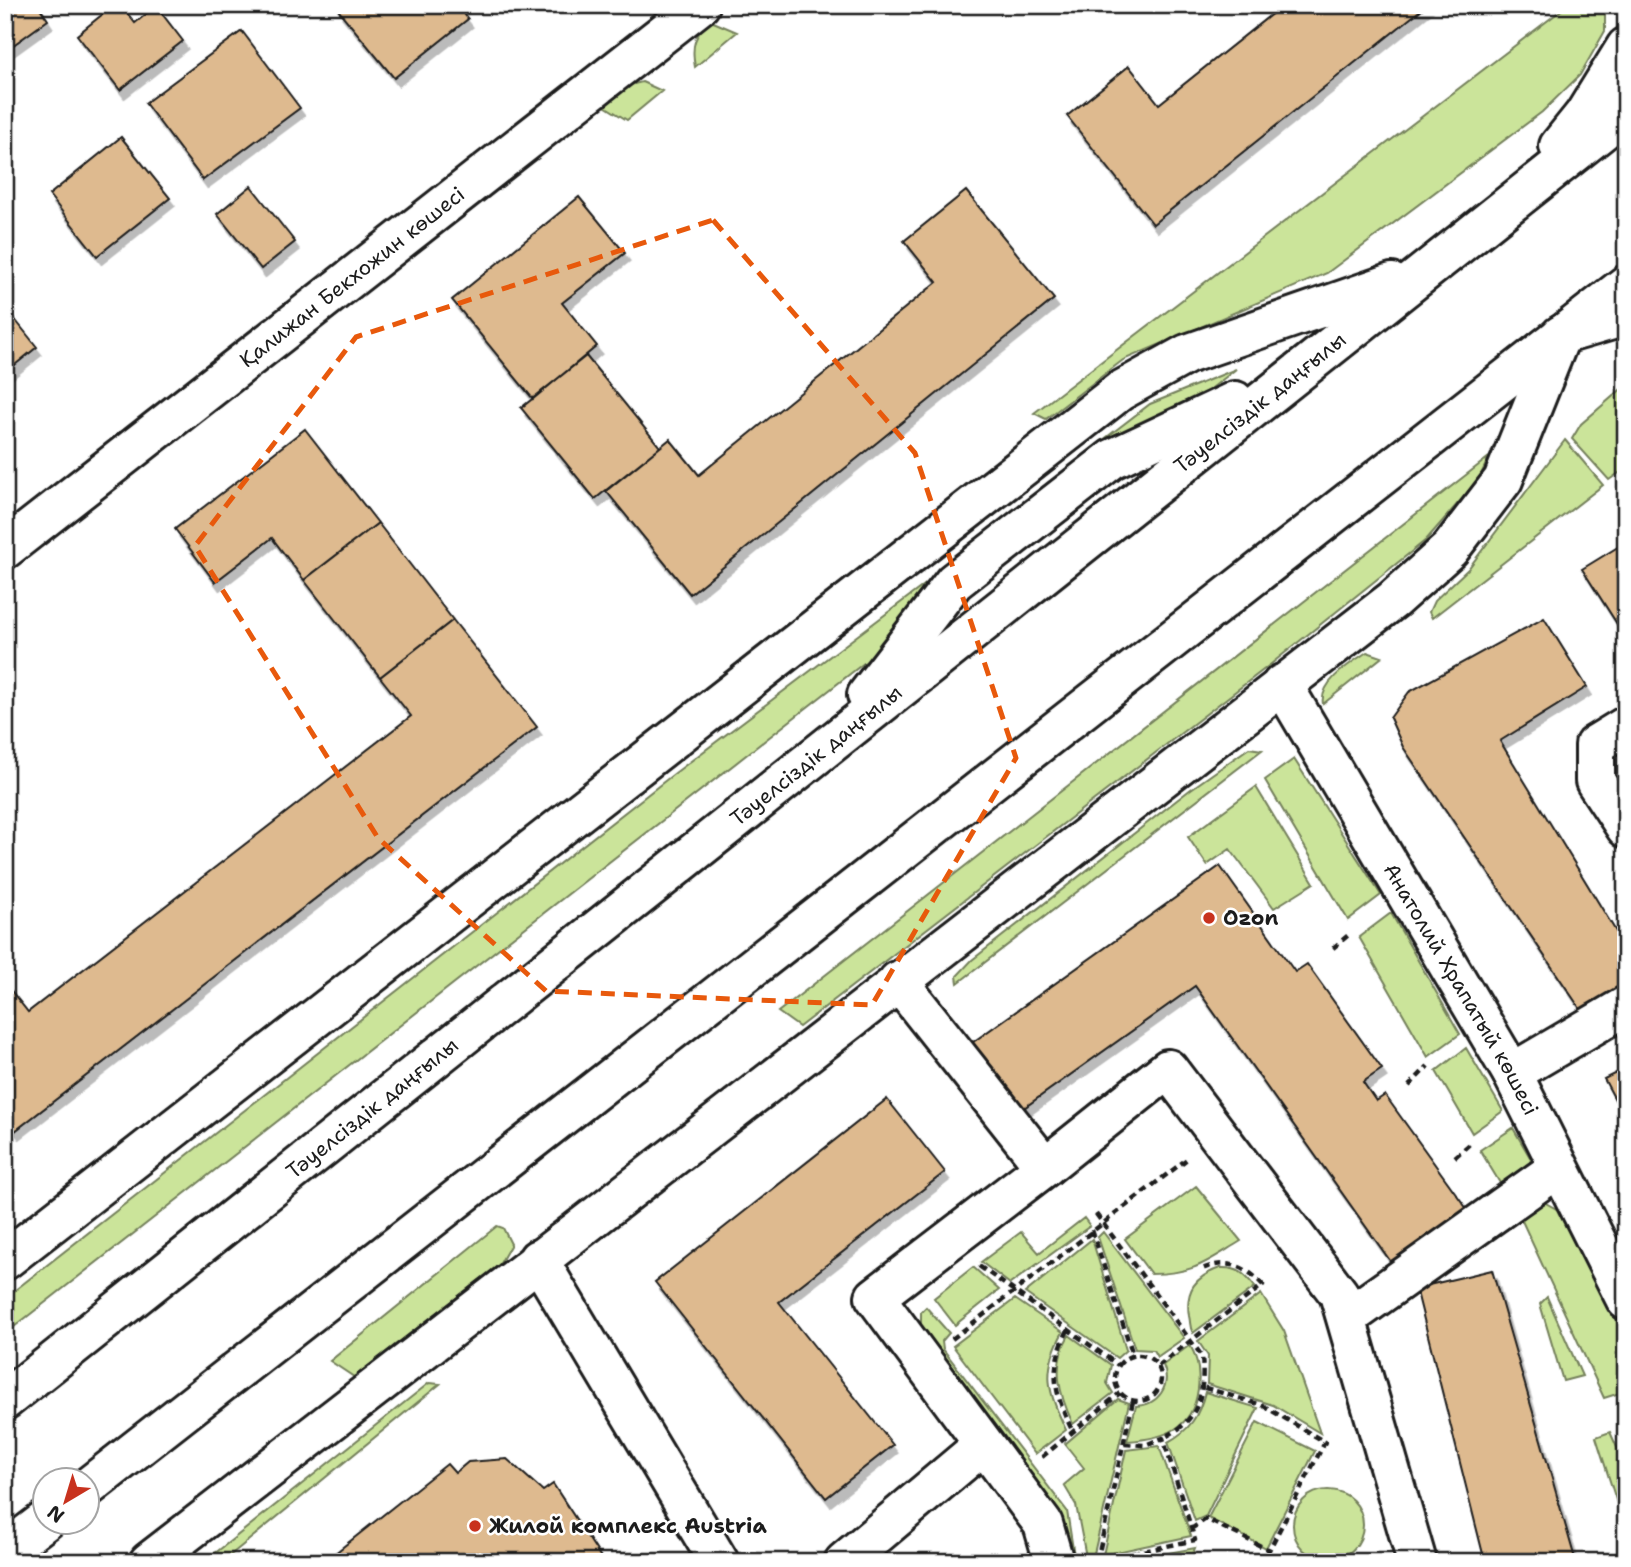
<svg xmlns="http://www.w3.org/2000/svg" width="1631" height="1567" viewBox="0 0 1631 1567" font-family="'Shantell Sans',sans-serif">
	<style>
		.green { fill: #cbe49a; stroke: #74805b; stroke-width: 2 }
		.building { fill: #deba8f; stroke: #1c1c1c; stroke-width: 2; filter: url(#shadow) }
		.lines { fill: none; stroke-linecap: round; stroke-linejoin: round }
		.minor-casing { stroke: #1c1c1c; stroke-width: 44 }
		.major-casing { stroke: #1c1c1c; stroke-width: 44 }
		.path { stroke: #1c1c1c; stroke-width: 4.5; stroke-dasharray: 7 5; stroke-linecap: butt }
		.minor { stroke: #fff; stroke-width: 38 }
		.major { stroke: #fff; stroke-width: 38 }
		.marked { fill: none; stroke: #e8590c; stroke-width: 5; stroke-dasharray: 14 9; stroke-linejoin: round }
		.poi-dot { fill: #c8321e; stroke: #fff; stroke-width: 2.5 }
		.labels { text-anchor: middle; stroke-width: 5; stroke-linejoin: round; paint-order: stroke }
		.street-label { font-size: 21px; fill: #1c1c1c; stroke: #fff }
		.poi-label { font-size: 21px; font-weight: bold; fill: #1c1c1c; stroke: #fff; text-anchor: start }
	</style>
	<defs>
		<filter id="shadow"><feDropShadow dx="4.5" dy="8" stdDeviation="0" flood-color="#0004"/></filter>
	</defs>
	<rect width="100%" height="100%" fill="#fff"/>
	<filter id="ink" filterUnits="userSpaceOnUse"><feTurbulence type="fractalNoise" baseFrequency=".0143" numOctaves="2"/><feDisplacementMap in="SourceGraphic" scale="14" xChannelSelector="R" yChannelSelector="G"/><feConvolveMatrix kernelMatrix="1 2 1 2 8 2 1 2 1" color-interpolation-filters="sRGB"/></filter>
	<g filter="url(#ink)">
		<!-- green -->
		<path class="green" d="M1568,5H1605V31L1580,75L1542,112L1327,273L1123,360L1046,419L1034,413Z
			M711,21L737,32L695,67C691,46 694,34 711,21Z
			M642,82L662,91L627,120L603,105L630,85Z
			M1236,369L1189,406L1090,450L1150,404Z
			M1626,385V468L1609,480L1572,439L1581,424Z
			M1565,440L1603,485L1432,618L1429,612L1434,601L1468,569Z
			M1489,457L1479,479L1426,540L1271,664L799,1027L778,1012Z
			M956,561L887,645L5,1334V1298L675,773Z
			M1367,652L1382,657L1323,704C1319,682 1351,663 1367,652Z
			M1249,748L1262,750L958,983L957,976L972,960L1191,789Z
			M1294,759L1381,895L1348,920L1265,780Z
			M1256,787L1314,883L1274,908L1230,849L1207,865L1188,837Z
			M1391,913L1460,1034L1428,1057L1359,937Z
			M1466,1048L1503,1111L1472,1133L1436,1071Z
			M1513,1128L1531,1159L1529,1166L1503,1188L1480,1150Z
			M1196,1186L1241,1241C1206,1262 1194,1274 1151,1274L1125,1239Z
			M1542,1201L1560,1211L1626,1337V1391L1604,1398L1517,1210Z
			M1084,1218L1090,1226L1010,1284L981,1262L1021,1232L1039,1253Z
			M497,1226L503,1228L511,1244L499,1265L354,1377L330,1361Z
			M1103,1232L1184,1338L1157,1357L1153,1350L1135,1349L1098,1237Z
			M1092,1239L1126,1350L1117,1358L1025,1293Z
			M973,1267L999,1290L955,1325L934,1298Z
			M1220,1268C1238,1267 1244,1273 1255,1287L1193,1333C1189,1327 1191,1323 1189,1316C1185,1290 1195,1277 1220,1268Z
			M1261,1294L1284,1331L1320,1433L1273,1405L1207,1384L1208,1356L1198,1341Z
			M1547,1297L1582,1376L1563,1381L1540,1304Z
			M1015,1299L1063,1332C1041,1372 1048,1391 1066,1430L1035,1454L953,1346Z
			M926,1307L949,1333L942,1341L943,1349L1067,1511L1075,1562H1071L1061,1515L921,1337V1312Z
			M1069,1335L1111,1365L1107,1383L1113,1393L1073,1424C1059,1394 1051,1365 1069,1335Z
			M1190,1345C1204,1369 1202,1412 1175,1429C1161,1438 1143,1440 1127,1441L1136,1406C1158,1405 1172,1386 1163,1365Z
			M429,1383L440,1384L222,1562H204Z
			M1205,1392L1258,1408L1206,1516L1195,1521L1168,1442C1190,1430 1199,1416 1205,1392Z
			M1118,1399L1129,1403L1092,1562H1087L1076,1505L1064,1485L1084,1468L1065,1444Z
			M1257,1422L1315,1451L1266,1548L1208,1518Z
			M1610,1432L1626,1467L1624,1525L1596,1437Z
			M1159,1446L1191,1536L1103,1555L1126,1450Z
			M1293 1525a35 35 0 1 1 70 0a35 35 0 1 1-70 0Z
			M1195,1548L1190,1562H1120Z"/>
		<!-- building -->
		<path class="building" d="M5,5H38L48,20L5,51Z
			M114,5H121L135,23L156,6L183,41L120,90L77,35Z
			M344,5H457L468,19L394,78L338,10Z
			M1283,5H1427L1153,224L1067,116L1129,66L1159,104Z
			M242,31L300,108L203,180L145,103Z
			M121,137L170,198L97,256L49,195Z
			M251,186L295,242L261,269L217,214Z
			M966,191L1054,299L690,594L606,491L670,439L699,475L937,282L904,241Z
			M579,197L625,253L562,303L597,346L533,399L452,300Z
			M5,307L37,347L5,373Z
			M586,356L660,447L595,499L521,408Z
			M305,429L378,523L304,580L272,538L215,582L175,529Z
			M378,523L453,620L380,677L304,580Z
			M1626,542V638L1582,569Z
			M1544,618L1587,687L1500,741L1626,948V986L1581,1010L1403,747L1390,718L1409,692Z
			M453,620L537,727L15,1131L5,1119V983L28,1012L411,716L380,677Z
			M1220,866L1295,972L1307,964L1382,1069L1363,1082L1376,1101L1385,1095L1467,1209L1391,1262L1195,986L1014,1115L966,1047Z
			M1626,1068V1120L1604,1079Z
			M887,1099L945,1172L779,1302L893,1445L826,1498L655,1282Z
			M1492,1270L1576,1562H1485L1416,1288Z
			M507,1459L543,1491L553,1484L604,1562H324L447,1464L455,1473L468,1462Z"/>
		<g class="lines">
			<!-- minor casing -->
			<g class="minor-casing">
				<g id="minor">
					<path id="s1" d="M5,549L700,5"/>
					<path id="s2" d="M1282,684L1512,1073L1626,1300"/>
					<path d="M1626,726L1595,745V781L1626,828"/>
					<path d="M898,981L1045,1167L1168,1069L1339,1294L1417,1562"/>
					<path d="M1512,1073L1626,1006"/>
					<path d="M1045,1167L875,1297L1043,1524L1054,1562"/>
					<path d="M538,1259L719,1562"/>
					<path d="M1347,1318L1558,1168"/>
					<path d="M844,1562L983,1445"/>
				</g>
			</g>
			<!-- major casing -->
			<g class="major-casing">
				<g id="major">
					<path d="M1559,146L1584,115L1626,47"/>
					<path d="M867,695L954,582L1112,459L1235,401"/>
					<path d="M5,1260L1120,391L1187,354L1392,283"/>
					<path id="s3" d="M5,1400L1626,112"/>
					<path d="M88,1487L1626,285"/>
					<path d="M5,1551L46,1520"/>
					<path d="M149,1562L1393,600L1450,549L1503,480L1561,335L1626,316"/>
				</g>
			</g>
			<!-- path -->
			<path class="path" d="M1333,948L1351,933
				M1409,1086L1428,1066
				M1455,1157L1472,1142
				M1096,1214L1202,1356C1205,1395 1199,1421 1163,1438
				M1092,1230L1133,1355
				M979,1266L1118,1365
				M1068,1330C1048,1370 1054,1393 1073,1432
				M952,1339L1187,1159
				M1115 1378a23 23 0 1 1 46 0a23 23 0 1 1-46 0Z
				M1158,1366L1263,1285C1245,1265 1226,1258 1200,1270
				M1042,1457L1120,1393
				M1191,1529L1206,1519L1269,1550L1325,1442L1262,1405L1202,1387
				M1097,1561L1195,1540L1163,1438L1145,1445L1123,1444
				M1097,1561L1133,1401"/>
			<!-- minor -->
			<use href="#minor" class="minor"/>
			<!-- major -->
			<use href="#major" class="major"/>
		</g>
	</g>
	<!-- marked area -->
	<path class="marked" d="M713,220L915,453L1016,758L872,1005L546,991L378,838L195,546L356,337Z"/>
	<!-- markers -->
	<g class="poi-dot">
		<circle cx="1209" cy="918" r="7"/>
		<circle cx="475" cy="1526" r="7"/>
	</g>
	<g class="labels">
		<!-- street labels -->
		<g class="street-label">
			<text dy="7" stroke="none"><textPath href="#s1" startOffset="441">Қалижан Бекхожин көшесі</textPath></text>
			<text dy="7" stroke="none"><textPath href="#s3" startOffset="1603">Тәуелсіздік даңғылы</textPath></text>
			<text dy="7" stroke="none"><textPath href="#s3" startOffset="1036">Тәуелсіздік даңғылы</textPath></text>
			<text dy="7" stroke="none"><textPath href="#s2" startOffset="354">Анатолий Храпатый көшесі</textPath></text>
			<text dy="7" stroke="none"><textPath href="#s3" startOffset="469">Тәуелсіздік даңғылы</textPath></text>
		</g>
		<!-- poi labels -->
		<g class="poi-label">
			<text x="1223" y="925">Ozon</text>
			<text x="489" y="1533">Жилой комплекс Austria</text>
		</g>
	</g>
	<!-- margin -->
	<rect width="1631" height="1567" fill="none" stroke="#fff" stroke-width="28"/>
	<rect x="14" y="14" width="1603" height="1539" fill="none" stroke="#1c1c1c" stroke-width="2.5" filter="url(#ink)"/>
	<!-- north arrow -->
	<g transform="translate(66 1501) rotate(218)"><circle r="33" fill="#ffffff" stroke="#a4a4a4" stroke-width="2"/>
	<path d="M0-5L12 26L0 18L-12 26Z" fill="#c8321e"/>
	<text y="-10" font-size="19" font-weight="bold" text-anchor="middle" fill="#1c1c1c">N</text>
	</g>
</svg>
